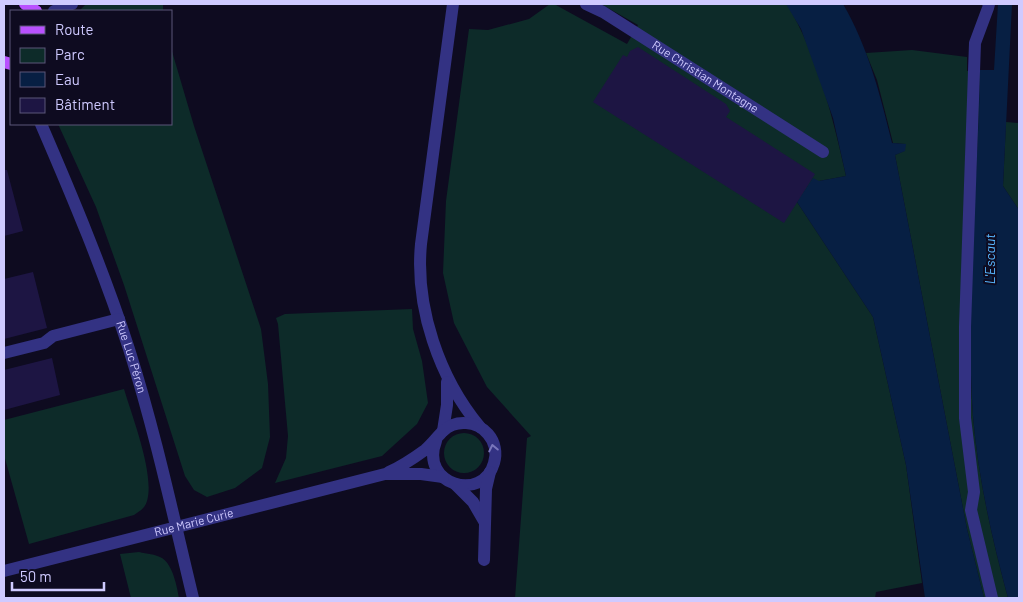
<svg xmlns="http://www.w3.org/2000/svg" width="1023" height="602" viewBox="0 0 1023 602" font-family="Barlow,sans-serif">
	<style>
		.green { fill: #0d2b29 }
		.water { fill: #071f43 }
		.building { fill: #1d1543 }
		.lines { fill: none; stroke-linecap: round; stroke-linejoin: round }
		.minor { stroke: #333283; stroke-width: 12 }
		.major { stroke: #b951ff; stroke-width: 12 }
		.oneway { stroke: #7976bb }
		.labels { text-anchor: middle; stroke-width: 4; stroke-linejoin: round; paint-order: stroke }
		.street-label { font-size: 12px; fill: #cfcaff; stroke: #0e0b20 }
		.water-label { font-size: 14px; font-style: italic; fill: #58b6ff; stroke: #0e0b20 }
	</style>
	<rect width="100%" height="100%" fill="#0e0b20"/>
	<!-- green -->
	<path class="green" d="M86,4H163V11H79Z
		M550,4H554L627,44L638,25L601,4H787C818,56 833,118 846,176L819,181L797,202L873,317L906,465L922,583L876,592L875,598H515L527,438L531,436L487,387L454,323L443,273L446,201L469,29L488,30L529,19Z
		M171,48L194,126L261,329L268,384L270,437L262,468L235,488L207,497L194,490L185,476L124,285L96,207L58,124H171Z
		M912,50L967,57V71L980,70C978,185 965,301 973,416C978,477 992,539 1008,598H984L967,529L895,155L904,151L905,144L893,143L877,80L866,53Z
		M1006,122L1019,123V210L1003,186Z
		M412,309L413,329L422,361L428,403L417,424L382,456L275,483L286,458L288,436L278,324L276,318L285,314Z
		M124,389C132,416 155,475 147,501C145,508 140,511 134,515L29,544L4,455V420Z
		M444 453a20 20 0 1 1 40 0a20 20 0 1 1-40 0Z
		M139,552C147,554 155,554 162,558C173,565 177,587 179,598H131L120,554Z"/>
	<!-- water -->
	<path class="water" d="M786,4H843C868,47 880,94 892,143L906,144L905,151L895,155L967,529L984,598H925L906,465L873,317L797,202L813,178L819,181L846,176L833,118L801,29Z
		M998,4H1012L1003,186L1019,210V598H1008C992,539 978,477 973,416C965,301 978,185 980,70H994Z"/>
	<!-- building -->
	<path class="building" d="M638,47L726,104L730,111L726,117L815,174L784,223L593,102L623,55L627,57L630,51Z
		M4,170H7L23,231L4,236Z
		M33,272L47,328L4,339V279Z
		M52,358L60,395L4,410V370Z"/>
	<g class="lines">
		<!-- minor -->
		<g class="minor">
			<path d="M453,4L421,244C415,307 439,378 480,427"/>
			<path id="s1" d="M586,4L603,12L823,152"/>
			<path d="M989,4L988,8L975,43L965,327V418L974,492L971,510L992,598"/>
			<path d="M54,11L72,4"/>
			<path id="s2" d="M41,124C73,198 104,272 129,349C155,431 173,515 193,598"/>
			<path d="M4,353L44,343L53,336L119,319"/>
			<path d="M443,431L447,405V382"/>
			<path d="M389,472C402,466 414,458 425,450C432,444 437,437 443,431C456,419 477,421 488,434C495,442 497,453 494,463C483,503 419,485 436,441"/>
			<path d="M455,484L473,502L484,521"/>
			<path d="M484,560L486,489L490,472"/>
			<path id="s3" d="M4,571L385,474H421L443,477"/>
		</g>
		<!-- major -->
		<path class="major" d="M25,4L36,11
			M4,62L11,64"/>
	</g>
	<!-- one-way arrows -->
	<defs><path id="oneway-chevron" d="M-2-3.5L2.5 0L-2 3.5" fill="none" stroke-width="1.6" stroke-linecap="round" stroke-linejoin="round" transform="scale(1.25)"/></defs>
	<use class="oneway" href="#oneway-chevron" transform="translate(493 448) rotate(-102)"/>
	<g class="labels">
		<!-- street labels -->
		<g class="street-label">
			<text dy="4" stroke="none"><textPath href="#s1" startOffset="140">Rue Christian Montagne</textPath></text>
			<text dy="4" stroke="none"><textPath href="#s2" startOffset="250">Rue Luc Péron</textPath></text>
			<text dy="4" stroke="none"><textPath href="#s3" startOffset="196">Rue Marie Curie</textPath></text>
		</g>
		<!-- water labels -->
		<g class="water-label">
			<text transform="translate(990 259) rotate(-90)" y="5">L'Escaut</text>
		</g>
	</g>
	<!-- border -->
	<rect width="1023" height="602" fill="none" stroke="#cfcaff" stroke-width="10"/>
	<!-- legend -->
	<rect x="10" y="10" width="162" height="115" fill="#0e0b20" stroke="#5b5779"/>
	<rect x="20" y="26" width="25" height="8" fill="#b951ff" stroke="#5b5779"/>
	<text x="55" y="35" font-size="15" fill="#cfcaff">Route</text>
	<rect x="20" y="48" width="25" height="15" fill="#0d2b29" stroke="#5b5779"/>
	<text x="55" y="60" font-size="15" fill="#cfcaff">Parc</text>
	<rect x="20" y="72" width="25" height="15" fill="#071f43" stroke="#5b5779"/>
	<text x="55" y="85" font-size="15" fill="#cfcaff">Eau</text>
	<rect x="20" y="98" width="25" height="15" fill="#1d1543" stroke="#5b5779"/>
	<text x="55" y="110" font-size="15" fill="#cfcaff">Bâtiment</text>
	<!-- scale -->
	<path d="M12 582v8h92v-8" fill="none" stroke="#cfcaff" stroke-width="2.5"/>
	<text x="20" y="582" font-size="15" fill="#cfcaff" stroke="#0e0b20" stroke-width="4" paint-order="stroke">50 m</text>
</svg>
